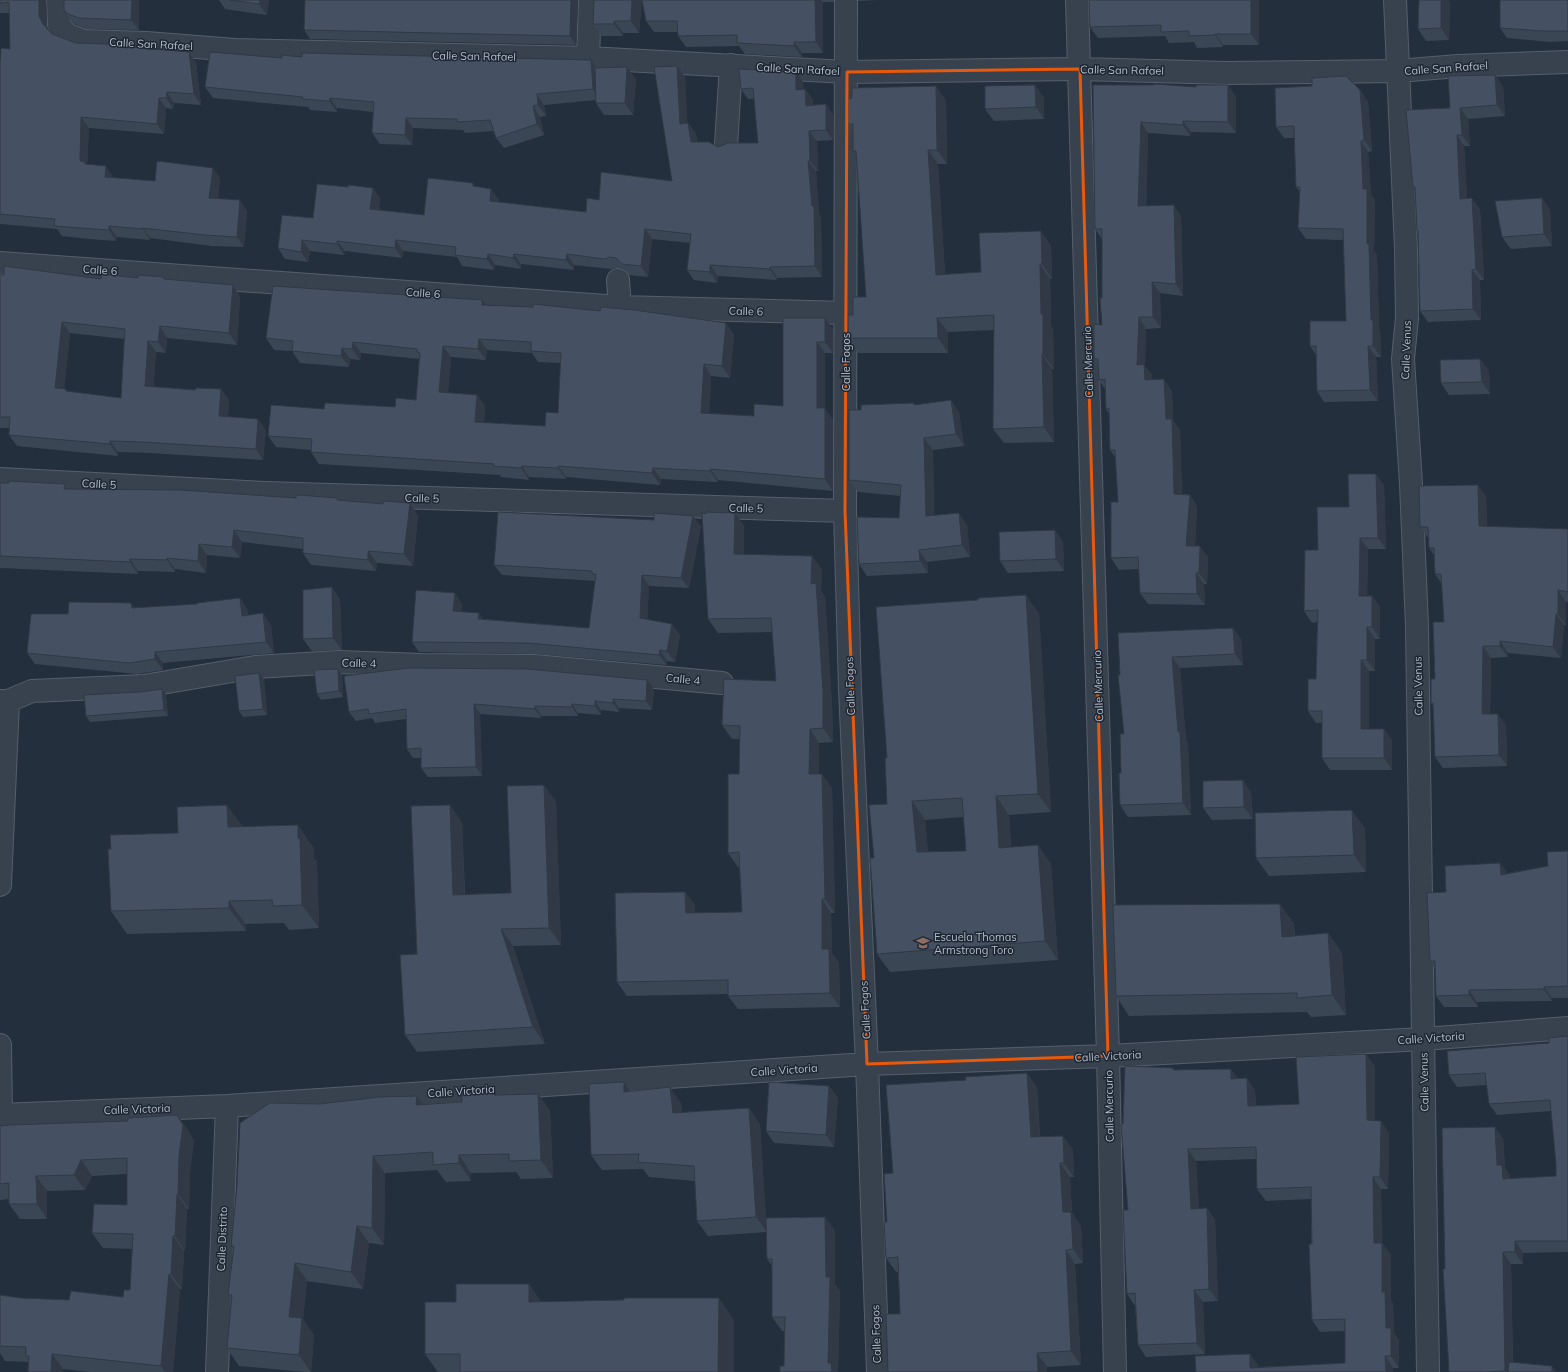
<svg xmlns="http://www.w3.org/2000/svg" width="1568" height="1372" viewBox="0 0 1568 1372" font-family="Mulish,sans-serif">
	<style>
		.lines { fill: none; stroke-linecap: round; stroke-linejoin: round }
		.minor-casing { stroke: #565f6c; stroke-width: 24 }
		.minor { stroke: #38414e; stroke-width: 22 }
		.wall { fill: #3b4654; fill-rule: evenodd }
		.shaded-wall { fill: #303945 }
		.building { fill: #455162; stroke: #303945; fill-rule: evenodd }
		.marked { fill: none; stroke: #e8590c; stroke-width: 3; stroke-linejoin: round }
		.labels { text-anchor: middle; stroke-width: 3; stroke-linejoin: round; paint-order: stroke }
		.street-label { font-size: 11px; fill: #b4bcc9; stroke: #1d2633 }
		.poi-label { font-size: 11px; fill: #b4bcc9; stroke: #1d2633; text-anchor: start }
	</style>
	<rect width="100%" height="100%" fill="#242f3e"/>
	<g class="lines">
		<!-- minor casing -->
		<g class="minor-casing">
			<path id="minor" d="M58,0L59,26L68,35L84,41L146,43L235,50L588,58L847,72L1080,69L1227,73L1398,71L1458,66L1568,62
				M846,0L845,511L850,689L867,1064L878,1372
				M1077,0L1108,1056L1115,1372
				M1395,0L1406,249L1407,318L1403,359L1411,484L1417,626L1428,1372
				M588,58L590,0
				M726,145L731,65
				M0,263L620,307L846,313
				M618,280L620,307
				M0,479L265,493L845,511
				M0,701H8L32,691L144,686L255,667L339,662L422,665L534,666L722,683
				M0,885L8,701
				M0,1045L1,1115
				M0,1115L227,1106L867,1064L1108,1056L1423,1039L1568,1028
				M217,1372L227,1106"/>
		</g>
		<!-- minor -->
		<use href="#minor" class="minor"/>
	</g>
	<!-- wall -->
	<path class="wall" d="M0,0H46L47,26L48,29L52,34L76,43L189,52L196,63L201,105L174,103L173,109L166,108L164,134L89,128L87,165L113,177V178L155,181L220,178L218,198L247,211L244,247L212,246L150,238V240L117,237L116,241L89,239L62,236L57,229L0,224V63L10,49V13H0Z
		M139,0V30L86,29L75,24L71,21L64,10Z
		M219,0H269L267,15L225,9Z
		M578,0L576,45L310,39L304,30Z
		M642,0L639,33H623V36H601L593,24Z
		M642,0H834V2H823V53H802V57L745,54L739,46L686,47L678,36V32H654L646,21Z
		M858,0H878L858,1Z
		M1089,0H1259V45H1223V47L1197,48L1194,42L1169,43L1165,36L1098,38L1090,27Z
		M1419,0H1448L1450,3L1449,40L1426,41L1418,29Z
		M1568,0V41L1550,42L1507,38L1500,28Z
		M302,57L596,68L636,79L633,115H604L596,103V100L544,105L546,116L540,117L544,135L504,148L496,138L494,131L465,133L463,130L413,128L412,145L380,144L372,133L373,112L337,108V112L310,110L308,107L213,98L205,87L282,58Z
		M677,66L685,77L687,123H688L696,134L697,142L718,147L758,143L754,99H748L741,89L803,82V89H805L813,100V105L826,104L833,115V140L817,141L818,171H816L819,214L821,217L822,277L777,278V280L718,276L717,283L694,280L687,270L690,243L652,239L648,277L629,275L624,269L617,268L611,269L574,265V270L521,264V269L495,265L494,270L462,266L457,257L403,251L402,258L345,251L344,255L310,251L308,262L285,259L278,248L313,218L348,187L373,188L380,198L379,210L424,215L476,187L491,189L499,200L498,202L586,212L599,200L672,181Z
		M1093,85L1236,96V133L1191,132L1190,136L1148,133L1146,206L1181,216L1183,296L1160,293L1161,328L1146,329L1145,366L1152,375V380L1172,391L1173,420L1180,430L1182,494L1190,495L1197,506L1195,546L1208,557L1207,584H1204L1205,605L1148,604L1140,593L1139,569L1119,570L1111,558L1118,502L1115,457L1110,450L1109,414L1106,409L1105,389L1099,380L1098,365L1094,359L1102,325V239L1095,229Z
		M936,86L946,101L947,164H938L945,274L981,272L1041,231L1051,246L1052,279H1050L1051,326L1053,329L1054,369H1052L1054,442L1004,443L993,429L994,330L948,332V353H858L848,338L853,315L866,297L857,156L853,151V131L848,124Z
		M1503,86L1505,116L1468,119L1470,146H1464L1467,198L1480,209L1484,280H1480L1481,320L1428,322L1420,311L1418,234L1417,231L1415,190L1413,187L1450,108Z
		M1360,90L1368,102L1372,151L1368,152L1371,195L1375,200L1374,251L1377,255L1379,329L1380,332L1381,357H1376L1378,401L1324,402L1317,391L1316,355L1310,346L1346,321L1343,240L1306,239L1298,228L1300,192L1296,187L1294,138H1284L1276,127Z
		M1044,97V119L994,121L985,109Z
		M1542,198L1550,210L1552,246L1511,249L1502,237Z
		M0,275L101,279L164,277L166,280L233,285L240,297L237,345L167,338L166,353L156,352L153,387L195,390L221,389L229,400L228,416L266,430L263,460L150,453L118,452V456L17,446L9,435V428H0ZM70,333L124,339L121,398L68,392L64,389Z
		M486,305L734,334L730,378L711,376L709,413L754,416L783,406V318L833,329V353H825V409L833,420V491L718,480V482L661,479L660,485L566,477V479L529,477V480L501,477L500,475L319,464L311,452V450L276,447L268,436L324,409L395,407L416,400L419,359L361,353L360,360L350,359L349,367L300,363L292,351L274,350L266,338ZM487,350L532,353L538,362L561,363L558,413L545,426L484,423L485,406L477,395L448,393L451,357L486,360Z
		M1480,359L1489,371L1490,394L1449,395L1441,383Z
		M914,403L916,405L959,412L964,446L933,450L934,515L967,525L970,557L927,562L928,573L867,576L859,564L899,518L901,496L858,492L849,480L861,410Z
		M0,483L65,484L67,489L296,498H337L339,500L418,515L413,566L377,563L376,571L311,565L303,553V549L242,542L240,558L207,555L206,573L175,569V572L138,571V574L0,568Z
		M1384,485L1386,549H1368L1367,596H1372L1380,607V639H1375V671H1369V729H1384L1392,740V770H1330L1322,758V723H1316L1308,711L1316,679L1317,622L1312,623L1304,611L1318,550Z
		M1486,496L1487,527L1568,529V602H1566V625H1564L1561,658L1508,653V657L1491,658L1490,714L1506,725L1507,766L1443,768L1435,757L1434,707L1431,703L1444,622L1442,584L1435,574L1434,555L1429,548V538H1428L1420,527Z
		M735,513L744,526V554L812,556L822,570L821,591L825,597L832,705L833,742L819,743V774H822L832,788L835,913H831L832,953L839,963L840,1007L738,1009L728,996V994L627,996L617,982L685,892L695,905V913L742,912L739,867H738L728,853L739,774L740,739H732L722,725L776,681L772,632L718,633L708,619Z
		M701,526L689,588L649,586L647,620L672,624L680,635L675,662L667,661V665L535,654L419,652L412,642L462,604L461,612L479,613L483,619L589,628L596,581L502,575L494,565Z
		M1055,530L1063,542L1064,571L1008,573L1000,561Z
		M240,598L247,609L248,615L271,625L274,653L163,663V670L137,674L35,664L27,653L68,614L135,608L197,604Z
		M340,599L342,650L312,651L303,639Z
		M1039,613L1051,812L1009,815L1011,847L1038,845L1051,864L1058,960L890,972L877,954L874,858L887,804V758ZM963,817L966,851L928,852L925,820Z
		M1233,628L1241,639L1243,665L1180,668L1186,740L1188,743L1191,815L1128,817L1120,805L1124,734L1120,675Z
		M338,669L342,675L343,697L321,700L317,694Z
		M344,676L654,689L652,710L619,708V712L601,710V715L578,713V716H541V718L480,714L482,776L428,777L421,768V758H413L407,749L406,719L375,723L372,718L356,721L349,712Z
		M264,679L267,715L243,717L239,711Z
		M162,689L166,695L168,716L90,722L86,716L140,692Z
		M544,785L556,802L561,945L513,946L545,1044L417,1052L405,1035L417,954L462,822L465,894L511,893Z
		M1251,792L1253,819L1212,820L1203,808Z
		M242,826L314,848V858L317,862L319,928L289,930L284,923L245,924L246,931L127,934L111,911V849L178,833Z
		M1365,828L1366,872L1269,876L1256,858Z
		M1568,851V998H1552V1001L1477,1002L1478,1007H1444L1436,996L1435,969L1430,961L1446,892L1508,873L1548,866Z
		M1294,923L1295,936L1328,933L1342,953L1346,1015L1311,1017L1307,1012L1129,1016L1116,996Z
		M1568,1036V1252L1523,1253V1264H1511L1513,1362L1552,1372H1449L1445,1269L1503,1138L1505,1168L1510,1176V1178L1556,1176V1164L1551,1111L1497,1115L1489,1104L1487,1085L1457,1087L1449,1075L1549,1043Z
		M1375,1066V1121L1389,1133L1388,1189H1381L1382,1243L1391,1255V1300L1393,1304L1394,1333L1399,1340V1368L1196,1372L1250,1354L1258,1366V1367L1345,1363V1331L1320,1332L1312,1320L1311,1199L1266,1201L1257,1189L1256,1159L1196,1161L1199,1209L1207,1208L1215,1220L1218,1301L1203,1302L1205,1354L1146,1357L1138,1345L1135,1306L1127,1294L1128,1210L1123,1124L1173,1068L1175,1070L1238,1078L1255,1090L1256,1106L1299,1104Z
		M829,1086L838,1098L834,1147L774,1143L766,1131Z
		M1037,1087L1040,1137L1063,1136L1073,1150L1074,1177H1070L1072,1213L1081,1226L1083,1263L1075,1264L1081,1365L1047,1367V1372H888L900,1314L898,1272H896L886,1258L887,1222L893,1173Z
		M630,1091L681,1103L682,1113L749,1108L760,1124L766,1226L825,1217L835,1231V1284L840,1291L838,1372H780L784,1366L785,1331H782L772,1317V1266L767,1259L766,1232L708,1236L697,1221L695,1181L649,1177L643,1169L602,1170L591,1155Z
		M538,1094L550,1111L553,1178L521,1179L516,1172L471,1173V1181L446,1182L437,1170L385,1173L384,1245L369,1243L363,1289L307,1281L303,1319L314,1335L311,1372H305L239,1366L227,1348L231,1299L228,1295L233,1249L231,1246L320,1104H422L462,1102L497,1095Z
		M177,1115L188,1130L194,1141L190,1172L189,1209H187L185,1251H184L182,1289H180L173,1372H90L63,1369V1372H28V1362L5,1361L0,1353V1295L20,1298L69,1300L123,1297L130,1290L132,1249L103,1248L92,1233L127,1205V1174L92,1176L85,1190L47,1191V1219H20L9,1204V1199L0,1200V1126L128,1121Z
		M529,1284L541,1302L734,1320V1372H438L425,1354L456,1302Z"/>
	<!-- shaded-wall -->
	<path class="shaded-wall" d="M39,0H46L47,26L50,35L43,24L39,16Z
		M132,0H139V30L131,20Z
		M260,0H269L267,15L259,4Z
		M571,0H578L576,45L570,36Z
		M632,0H642L639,33L631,21Z
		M815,0H821L823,2V53L816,42Z
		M1251,0H1259V45L1251,34Z
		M1441,0H1448L1450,3L1449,40L1441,28Z
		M614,21L623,33V36L614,24Z
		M1215,34L1223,45V47L1215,35Z
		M794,42L802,53V57L794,46Z
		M189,52L196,63L201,105L194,94Z
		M591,60L598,71L601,100L593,89Z
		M677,66L685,77L688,135L680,124Z
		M627,67L636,79L633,115L625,103Z
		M796,72L803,82L804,101L796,90Z
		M1495,75L1503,86L1505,116L1497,105Z
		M1035,85L1044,97V119L1036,107Z
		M1228,85L1236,96V133L1228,122Z
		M936,86L946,101L947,164L937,150Z
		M805,89L813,100L814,116L806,106Z
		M1360,90L1368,102L1372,151L1364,140Z
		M167,92L174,103L173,109L166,98Z
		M537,94L544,105L546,116L538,105Z
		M159,98L166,108L164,134L157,124Z
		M330,98L337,108V112L329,101Z
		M826,104L833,115V140L826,130Z
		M533,106L540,117L544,135L537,124Z
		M1460,108L1468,119L1470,146L1462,135Z
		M81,117L89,128L87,165L80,161Z
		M406,118L413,128L412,145L405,135Z
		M1183,121L1191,132L1190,136L1183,125Z
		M1141,122L1148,133L1145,217L1138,206Z
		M688,123L696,134L698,152L691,142Z
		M809,131L817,141L818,171L810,161Z
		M1457,135L1464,146L1468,210L1460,199Z
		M1361,141L1368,152L1371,195L1375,200L1374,251L1377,255L1379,329L1380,332L1381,357L1373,346Z
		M928,150L938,164L946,289L936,275Z
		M808,161L816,171L819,214L821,217L822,277L815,266L812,206Z
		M106,166L113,177L112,188L105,177Z
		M213,168L220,178L217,208L209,198Z
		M373,188L380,198L377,219L370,209Z
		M491,189L499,200L497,212L490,201Z
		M1472,198L1480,209L1484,280L1476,269Z
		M1542,198L1550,210L1552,246L1544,234Z
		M240,200L247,211L244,247L237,237Z
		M1174,205L1181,216L1183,296L1176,284Z
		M109,226L117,237L116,241L109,230Z
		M143,228L150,238V240L143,229Z
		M645,229L652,239L648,277L641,266Z
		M1041,231L1051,246L1052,279L1042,264Z
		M302,240L310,251L308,262L301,252Z
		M396,240L403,251L402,258L395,248Z
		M337,241L345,251L344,255L337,244Z
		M488,254L495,265L494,270L487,259Z
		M514,254L521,264V269L513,258Z
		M567,254L574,265V270L566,260Z
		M1040,264L1050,279L1051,326L1053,329L1054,369L1043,354L1041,314Z
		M710,265L718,276L717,283L710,272Z
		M770,267L777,278V280L770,269Z
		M1472,270L1480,280L1481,320L1473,309Z
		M1152,282L1160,293L1161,328L1153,317Z
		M233,285L240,297L237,345L229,333Z
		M482,300L490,311L482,305Z
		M1139,317L1146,329L1145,366L1152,375L1153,392L1145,380L1137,365Z
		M825,318L833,329V353L825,342Z
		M937,318L948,332V353L938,338Z
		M62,322L70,333L63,399L55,388Z
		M726,323L734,334L730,378L722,366Z
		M160,326L167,338L166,353L158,342Z
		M479,339L487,350L486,360L478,349Z
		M148,341L156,352L153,397L145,386Z
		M353,342L361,353L360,360L352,349Z
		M817,342L825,353V409L833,420V491L825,479L817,408Z
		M443,346L451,357L447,403L439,392Z
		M1368,346L1376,357L1378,401L1370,390Z
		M342,348L350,359L349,367L341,356Z
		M1042,354L1052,369L1054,442L1044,427Z
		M1480,359L1489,371L1490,394L1482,382Z
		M704,364L711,376L709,424L701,413Z
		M1164,379L1172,391L1173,420L1180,430L1182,505L1174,494L1166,419Z
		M221,389L229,400L227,427L219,416Z
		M477,395L485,406L483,434L475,422Z
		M951,400L959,412L964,446L956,434Z
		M258,419L266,430L263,460L256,449Z
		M924,438L933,450L934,528L926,516Z
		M110,441L118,452V456L110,444Z
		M522,466L529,477V480L521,468Z
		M558,466L566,477V479L558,468Z
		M653,468L661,479L660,485L652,473Z
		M710,469L718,480V482L710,471Z
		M1376,474L1384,485L1386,549L1378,538Z
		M1478,485L1486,496L1487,538L1479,526Z
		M1190,495L1197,506L1194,557L1186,546Z
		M410,503L418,515L413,566L404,554Z
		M735,513L744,526V567L734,554Z
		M959,513L967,525L970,557L962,545Z
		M693,516L701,526L689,588L681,578Z
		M234,530L242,542L240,558L232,547Z
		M1055,530L1063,542L1064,571L1056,559Z
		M1360,538L1368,549L1367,607L1359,596Z
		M199,544L207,555L206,573L198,561Z
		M1200,546L1208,557L1207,584L1199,573Z
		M919,550L927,562L928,573L920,561Z
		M368,551L377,563L376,571L368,560Z
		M812,556L822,570L821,591L825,597L832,705L833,742L823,728L811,584Z
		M167,558L175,569V572L167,560Z
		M130,559L138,571V574L130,562Z
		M1196,573L1204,584L1205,605L1197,594Z
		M642,575L649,586L647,629L640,618Z
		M332,587L340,599L342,650L333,638Z
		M1558,590L1566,602V625L1558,614Z
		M455,593L462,604L460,622L453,611Z
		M1026,595L1039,613L1051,812L1038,794Z
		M1372,596L1380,607V639L1372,627Z
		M240,598L247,609L249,627L242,616Z
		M131,603L139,614L132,608Z
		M263,613L271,625L274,653L266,642Z
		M479,613L486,623L478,619Z
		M1556,614L1564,625L1561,658L1553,647Z
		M672,624L680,635L675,662L667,651Z
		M1367,627L1375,639V671L1367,660Z
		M1233,628L1241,639L1243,665L1235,654Z
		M1500,641L1508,653V657L1500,646Z
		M1483,646L1491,658L1490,726L1482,714Z
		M660,650L667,661V665L659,655Z
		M155,652L163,663V670L155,659Z
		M1172,657L1180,668L1186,740L1188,743L1191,815L1183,803L1178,732Z
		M1361,660L1369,671V740L1361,729Z
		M338,669L342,675L343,697L339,691Z
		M259,673L264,679L267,715L263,709Z
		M647,680L654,689L652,710L646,701Z
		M162,689L166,695L168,716L164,710Z
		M613,699L619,708V712L613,703Z
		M595,701L601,710V715L595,706Z
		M474,704L480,714L482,776L476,767Z
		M572,704L578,713V716L572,707Z
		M535,706L541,716V718L535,709Z
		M1498,714L1506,725L1507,766L1499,755Z
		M810,729L819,743V788L809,774Z
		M1384,729L1392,740V770L1384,758Z
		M822,774L832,788L835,913L825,899Z
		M1243,780L1251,792L1253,819L1244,807Z
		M544,785L556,802L561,945L549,928Z
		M996,796L1009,815L1012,867L999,848Z
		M912,801L925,820L930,871L917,852Z
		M227,805L244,828L228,827Z
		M450,805L462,822L465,912L453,895Z
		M1352,810L1365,828L1366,872L1354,855Z
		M298,825L314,848V858L317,862L319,928L302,905Z
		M1038,845L1051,864L1058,960L1045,941Z
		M1500,863L1508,874L1501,875Z
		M685,892L695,905V927L686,913Z
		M822,899L831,913L832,953L839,963L840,1007L830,993L822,949Z
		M229,901L245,924L246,931L229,908Z
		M1280,904L1294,923L1295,956L1282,937Z
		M501,929L513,946L545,1044L533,1027Z
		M1328,933L1342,953L1346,1015L1332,995Z
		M1544,987L1552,998V1001L1544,989Z
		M1469,990L1477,1002L1478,1007L1469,995Z
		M1366,1054L1375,1066V1132L1367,1120Z
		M1231,1069L1240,1081L1231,1079Z
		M1027,1073L1037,1087L1040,1151L1031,1137Z
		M1247,1078L1255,1090L1256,1118L1248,1106Z
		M624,1082L634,1098L624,1092Z
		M829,1086L838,1098L834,1147L826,1135Z
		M670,1087L681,1103L684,1129L673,1113Z
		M494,1091L506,1108L494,1095Z
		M538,1094L550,1111L553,1178L541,1160Z
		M417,1096L429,1114L416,1105Z
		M749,1108L760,1124L767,1232L756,1217Z
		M177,1115L188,1130L194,1141L190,1172L189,1209L178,1194Z
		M1381,1121L1389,1133L1388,1189L1380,1177Z
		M1495,1127L1503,1138L1505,1168L1510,1176L1511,1190L1503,1179L1497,1165Z
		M1063,1136L1073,1150L1074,1177L1064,1163Z
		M1188,1149L1196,1161L1200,1221L1191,1209Z
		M459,1155L471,1173V1181L459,1163Z
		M373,1156L385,1173L384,1245L372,1228Z
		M81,1160L92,1176L85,1190L74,1175Z
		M1060,1163L1070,1177L1072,1213L1081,1226L1083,1263L1073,1249L1063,1212Z
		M36,1176L47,1191V1219L37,1204Z
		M1373,1177L1381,1189L1382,1255L1374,1243Z
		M177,1194L187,1209L185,1251L175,1236Z
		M1207,1208L1215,1220L1218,1301L1209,1289Z
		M825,1217L835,1231V1284L840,1291L838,1372H832L828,1363L826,1277Z
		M357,1226L369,1243L363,1289L351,1272Z
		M173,1236L184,1251L182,1289L171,1274Z
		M1515,1241L1523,1253V1264L1515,1252Z
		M1382,1243L1391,1255V1300L1393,1304L1394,1333L1399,1340V1368L1391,1356L1386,1328L1382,1292Z
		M1066,1250L1075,1264L1081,1365L1071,1351Z
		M1503,1252L1511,1264L1513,1372H1506L1505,1371Z
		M295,1263L307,1281L303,1319L314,1335L311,1372L299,1355L289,1317Z
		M169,1274L180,1289L173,1372H165L161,1366Z
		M529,1284L544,1306L529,1302Z
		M1194,1290L1203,1302L1205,1354L1197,1343Z
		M719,1298L734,1320V1372H718Z
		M1037,1353L1047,1367V1372H1038Z
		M52,1354L63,1369V1372H51Z
		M1250,1354L1258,1366V1372L1250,1368Z
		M1385,1356L1393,1368V1372H1386Z
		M1552,1366L1556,1372H1552Z"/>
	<!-- building -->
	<path class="building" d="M0,0H39V16L43,24L52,34L76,43L131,45V47L189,52L194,94L167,92L166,98H159L157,124L81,117L80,161L85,162V164L106,166L105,177L155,181L157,161L213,168L209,198L240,200L237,237L205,235L143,228V229L109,226V230L81,228L54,226L55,219L0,214V63L1,48L10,49L9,2L0,3Z
		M64,0H132L131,20L79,18L68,14L64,10Z
		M230,0H260L259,4Z
		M305,0H571L570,36L304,30Z
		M594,0H632L631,21H614V24H593Z
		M642,0H815L816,42H794V46L737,43V35L678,36L677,21H646Z
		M1089,0H1251V34H1215V35L1189,36V31L1161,32V25L1090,27Z
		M1419,0H1441V28L1418,29Z
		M1500,0H1568V31H1543L1500,28Z
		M210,52L282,58V55L302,57V53L591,60L593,89L537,94L538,105L533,106L537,124L496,138L490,120L457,122V119L406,118L405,135L372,133L374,102L330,98L329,101L302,99L303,97L205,87Z
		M677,66L680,124L688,123L691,142H709L718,147L728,143H758L753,88L741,89L739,69L796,72V90L805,89L806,106L826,104V130L809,131L810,161H808L812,206H814L815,266L770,267V269L710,265V272L687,270L691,234L645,229L641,266L622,264L616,258L610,257L604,259L567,254L566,260L514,254L513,258L488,254L487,259L455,255L456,247L396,240L395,248L337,241V244L302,240L301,252L278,248L282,215L313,218L317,184L348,187V185L373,188L370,209L424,215L428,178L473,183V186L491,189L490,201L586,212L587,198L599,200L601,172L672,181L654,67Z
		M627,67L625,103H596L595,68Z
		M1495,75L1497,105L1460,108L1462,135H1457L1460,199L1472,198L1476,269L1472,270L1473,309L1420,311L1418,231H1417L1415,187H1413L1406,110L1450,108L1448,76Z
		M1346,76L1360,90L1364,140L1361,141L1363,189H1367V244H1369L1371,320H1373V346H1368L1370,390L1317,391L1316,346H1310V321H1346L1343,229L1298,228L1300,187H1296L1294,126L1276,127L1275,88L1312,86V78Z
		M1154,84L1196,87V85H1228V122L1183,121V125L1141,122L1138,206L1174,205L1176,284L1152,282L1153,317H1139L1137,365L1144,364L1145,380L1164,379L1166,419H1172L1174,494L1190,495L1186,546H1200L1199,573H1196L1197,594L1140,593L1138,557L1111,558V502H1118L1115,450H1110L1109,408L1106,409L1105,379L1099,380L1098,359H1094V324L1102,325L1100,298H1102V229H1095L1093,85H1154Z
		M1035,85L1036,107L985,109V86Z
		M936,86L937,150H928L936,275L981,272L979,233L1041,231L1042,264H1040L1041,314H1043V354H1042L1044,427L993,429L994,315L937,318L938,338H848V315H853V297H866L856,151H853V124H848V99L852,98V88Z
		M1542,198L1544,234L1502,237L1495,201Z
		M4,266L101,279V274L138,278V275L164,277V279L233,285L229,333L160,326L158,342L148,341L145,386L195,390L196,388L221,389L219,416L258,419L256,449L142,442L110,441V444L9,435L10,417H0V275H4ZM62,322L125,329L121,398L66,391V389L55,388Z
		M273,286L482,300V305L533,307V304L600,311L601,307L634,310L726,323L722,366L704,364L701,413L754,416V404L783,406V318H825V342H817V408H825V479L710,469V471L653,468L652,473L558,466V468L522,466L521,468L493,466L494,464L311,452L312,439L268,436L271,405L324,409L325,403L395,407L396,398L416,400L420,353L417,352V349L353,342L352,349L342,348L341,356L292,351L293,341L266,338ZM479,339L531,342V351L561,353L558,413L546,412L545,426L475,422L477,395L439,392L443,346L478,349Z
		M1480,359L1482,382L1441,383L1440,360Z
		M951,400L956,434L924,438L926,516L959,513L962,545L919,550L920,561L859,564L857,517L899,518L901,485L849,480V410H861V405L914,403V405Z
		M1348,474H1376L1378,538H1360L1359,596H1372V627H1367V660H1361V729H1384V758H1322V711H1308V679H1316L1318,610L1304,611L1305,550H1318L1317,507H1349Z
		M9,481L65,484L64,489L181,490L296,498V495L312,496L337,498V500L383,504V501L410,503L404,554L368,551V560L303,553V538L234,530L232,547L199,544L198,561L167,558V560L130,559V562L0,556V483H9Z
		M1478,485L1479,526L1568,529V592L1558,590V614H1556L1553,647L1500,641V646H1483L1482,714H1498L1499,755L1435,757L1433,703H1431V679H1435L1433,622H1444L1441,574H1435L1434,548H1429L1428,527H1420L1419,486Z
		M498,512L654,520V513L693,516L681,578L642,575L640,618L672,624L667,651L660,650L659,655L528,643L412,642L416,590L455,593L453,611L479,613L478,619L589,628L596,574H592V571L494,565Z
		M706,512L735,513L734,554L812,556L811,584L816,583L823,691V728L810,729L809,774H822L825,899H822V949H829L830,993L728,996V980L617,982L615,893L685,892L686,913L742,912L739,852L728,853V774H739L740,726L722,725L724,679L776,681L771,618L708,619L702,513L706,514Z
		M1055,530L1056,559L1000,561L999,532Z
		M332,587L333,638L303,639V590Z
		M1026,595L1038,794L996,796L999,848L1038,845L1045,941L877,954L870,858H874L869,805L887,804L885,758H887L876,607L978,600V598ZM962,798L966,851L917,852L912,801Z
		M240,598L242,616L263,613L266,642L155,652V659L129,663L27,653L31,614H68L69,602L131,603L132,608L197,604V603Z
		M1233,628L1235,654L1172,657L1178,732H1180L1183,803L1120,805L1119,773H1121L1120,734H1124L1118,675H1120L1118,633Z
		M409,668L527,669L647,680L646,701L613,699V703L595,701V706L572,704V707L535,706V709L474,704L476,767L421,768V748L407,749L406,709L369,714L368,709L349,712L344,676Z
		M338,669L339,691L317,694L314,670Z
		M259,673L263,709L239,711L235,676Z
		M162,689L164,710L86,716L84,695L140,692Z
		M1243,780L1244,807L1203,808V781Z
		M544,785L549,928L501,929L533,1027L405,1035L400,955L417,954L411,806L450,805L453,895L511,893L507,786Z
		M227,805L228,827L298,825V838L300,839L302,905L273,906L272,900L229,901V908L111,911L108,849H111L110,835L178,833L177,807Z
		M1352,810L1354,855L1256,858L1255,813Z
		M1568,851V986L1544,987V989L1469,990V995L1436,996L1435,961H1430L1427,893L1446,892L1445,866L1500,863L1501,875L1548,866L1547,852Z
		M1280,904L1282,937L1328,933L1332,995L1297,998V993L1116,996L1113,905Z
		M1568,1036V1241H1515V1252H1503L1505,1371L1485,1372H1449L1443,1269H1445L1442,1128L1495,1127L1497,1165H1502L1503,1179L1556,1176V1164L1550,1100L1489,1104L1485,1073L1449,1075L1447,1051L1549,1043V1038Z
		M1366,1054L1367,1120L1381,1121L1380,1177H1373L1374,1243H1382V1292H1385L1386,1328H1391V1356H1385L1386,1372H1196L1195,1356L1250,1354V1368L1345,1363V1319L1312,1320L1309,1244H1312L1311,1187L1257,1189L1256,1147L1188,1149L1191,1209L1207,1208L1209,1289L1194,1290L1197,1343L1138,1345L1135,1293L1127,1294L1124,1233L1123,1210H1128L1121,1124H1123L1125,1066L1173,1068V1070L1231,1069V1079L1247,1078L1248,1106L1299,1104L1296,1057Z
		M1027,1073L1031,1137L1063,1136L1064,1163H1060L1063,1212H1071L1073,1249L1066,1250L1071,1351L1037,1353L1038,1372H888L886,1314H900L898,1257L886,1258L884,1222H887L884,1174L893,1173L886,1085L966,1080L965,1077Z
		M624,1082V1092L670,1087L673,1113L749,1108L756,1217L697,1221L694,1166L638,1162L639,1154L591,1155L589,1084Z
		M769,1082L829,1086L826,1135L766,1131Z
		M462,1091H494V1095L538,1094L541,1160L509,1161V1154L459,1155V1163L433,1165V1152L373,1156L372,1228L357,1226L351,1272L295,1263L289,1317L302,1318L299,1355L227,1348L232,1295H228L234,1246H231L237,1186L240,1123L270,1103L320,1104L380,1097L417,1096L416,1105L462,1102Z
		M177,1115L183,1125L179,1156L178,1194H177L175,1236H173L171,1274H169L161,1366L52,1354L51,1372H28L29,1356H26V1347L0,1346V1295L20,1298L69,1300L71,1291L123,1297L124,1290H130L133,1234L92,1233L94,1204L127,1205V1158L81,1160L74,1175L36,1176L37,1204H9V1183L0,1184V1126L12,1125L128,1121V1118Z
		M825,1217L826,1277H830L828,1363H831L832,1372H780V1366H784L785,1317H772V1259H767L766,1218Z
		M456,1284H529V1302L624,1300V1298H719L718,1372H460V1354H425V1302H456Z
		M1509,1362L1552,1366V1372H1508Z"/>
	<!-- marked area -->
	<path class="marked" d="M1080,69L1108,1056L867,1064L845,511L847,72Z"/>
	<!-- icons -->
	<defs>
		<g id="school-bare" transform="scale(1.08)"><path d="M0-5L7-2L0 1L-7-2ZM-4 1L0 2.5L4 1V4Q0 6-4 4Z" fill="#8d6e63" stroke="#1d2633" stroke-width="2.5" paint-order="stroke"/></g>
	</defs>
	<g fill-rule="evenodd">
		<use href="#school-bare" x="923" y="943"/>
	</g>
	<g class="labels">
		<!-- street labels -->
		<g class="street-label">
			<text transform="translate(151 44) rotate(3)" y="4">Calle San Rafael</text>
			<text transform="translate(474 56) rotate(1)" y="4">Calle San Rafael</text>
			<text transform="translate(1446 68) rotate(-4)" y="4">Calle San Rafael</text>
			<text transform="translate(798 69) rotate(3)" y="4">Calle San Rafael</text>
			<text transform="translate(1122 70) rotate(1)" y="4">Calle San Rafael</text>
			<text transform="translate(100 270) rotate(4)" y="4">Calle 6</text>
			<text transform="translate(423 293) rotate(4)" y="4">Calle 6</text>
			<text transform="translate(746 311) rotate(2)" y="4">Calle 6</text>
			<text transform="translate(1406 350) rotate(-88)" y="4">Calle Venus</text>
			<text transform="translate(846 362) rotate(-90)" y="4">Calle Fogos</text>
			<text transform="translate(1088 362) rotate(-92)" y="4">Calle Mercurio</text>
			<text transform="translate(99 484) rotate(3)" y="4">Calle 5</text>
			<text transform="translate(422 498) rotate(2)" y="4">Calle 5</text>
			<text transform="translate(746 508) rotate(2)" y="4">Calle 5</text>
			<text transform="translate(359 663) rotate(2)" y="4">Calle 4</text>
			<text transform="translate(683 679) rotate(5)" y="4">Calle 4</text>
			<text transform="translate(850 686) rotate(-92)" y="4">Calle Fogos</text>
			<text transform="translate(1098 686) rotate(-92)" y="4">Calle Mercurio</text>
			<text transform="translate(1418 686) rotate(-91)" y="4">Calle Venus</text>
			<text transform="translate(865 1010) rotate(-93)" y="4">Calle Fogos</text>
			<text transform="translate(1431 1038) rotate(-4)" y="4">Calle Victoria</text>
			<text transform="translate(1108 1056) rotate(-3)" y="4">Calle Victoria</text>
			<text transform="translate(784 1070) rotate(-4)" y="4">Calle Victoria</text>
			<text transform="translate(1424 1082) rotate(-91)" y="4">Calle Venus</text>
			<text transform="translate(461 1091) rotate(-4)" y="4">Calle Victoria</text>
			<text transform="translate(1109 1106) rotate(-91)" y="4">Calle Mercurio</text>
			<text transform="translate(137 1109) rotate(-2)" y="4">Calle Victoria</text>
			<text transform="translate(222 1239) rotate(-88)" y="4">Calle Distrito</text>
			<text transform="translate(876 1334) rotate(-92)" y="4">Calle Fogos</text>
		</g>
		<!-- poi labels -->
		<g class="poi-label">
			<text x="934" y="941">Escuela Thomas<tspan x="934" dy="13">Armstrong Toro</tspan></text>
		</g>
	</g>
</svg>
